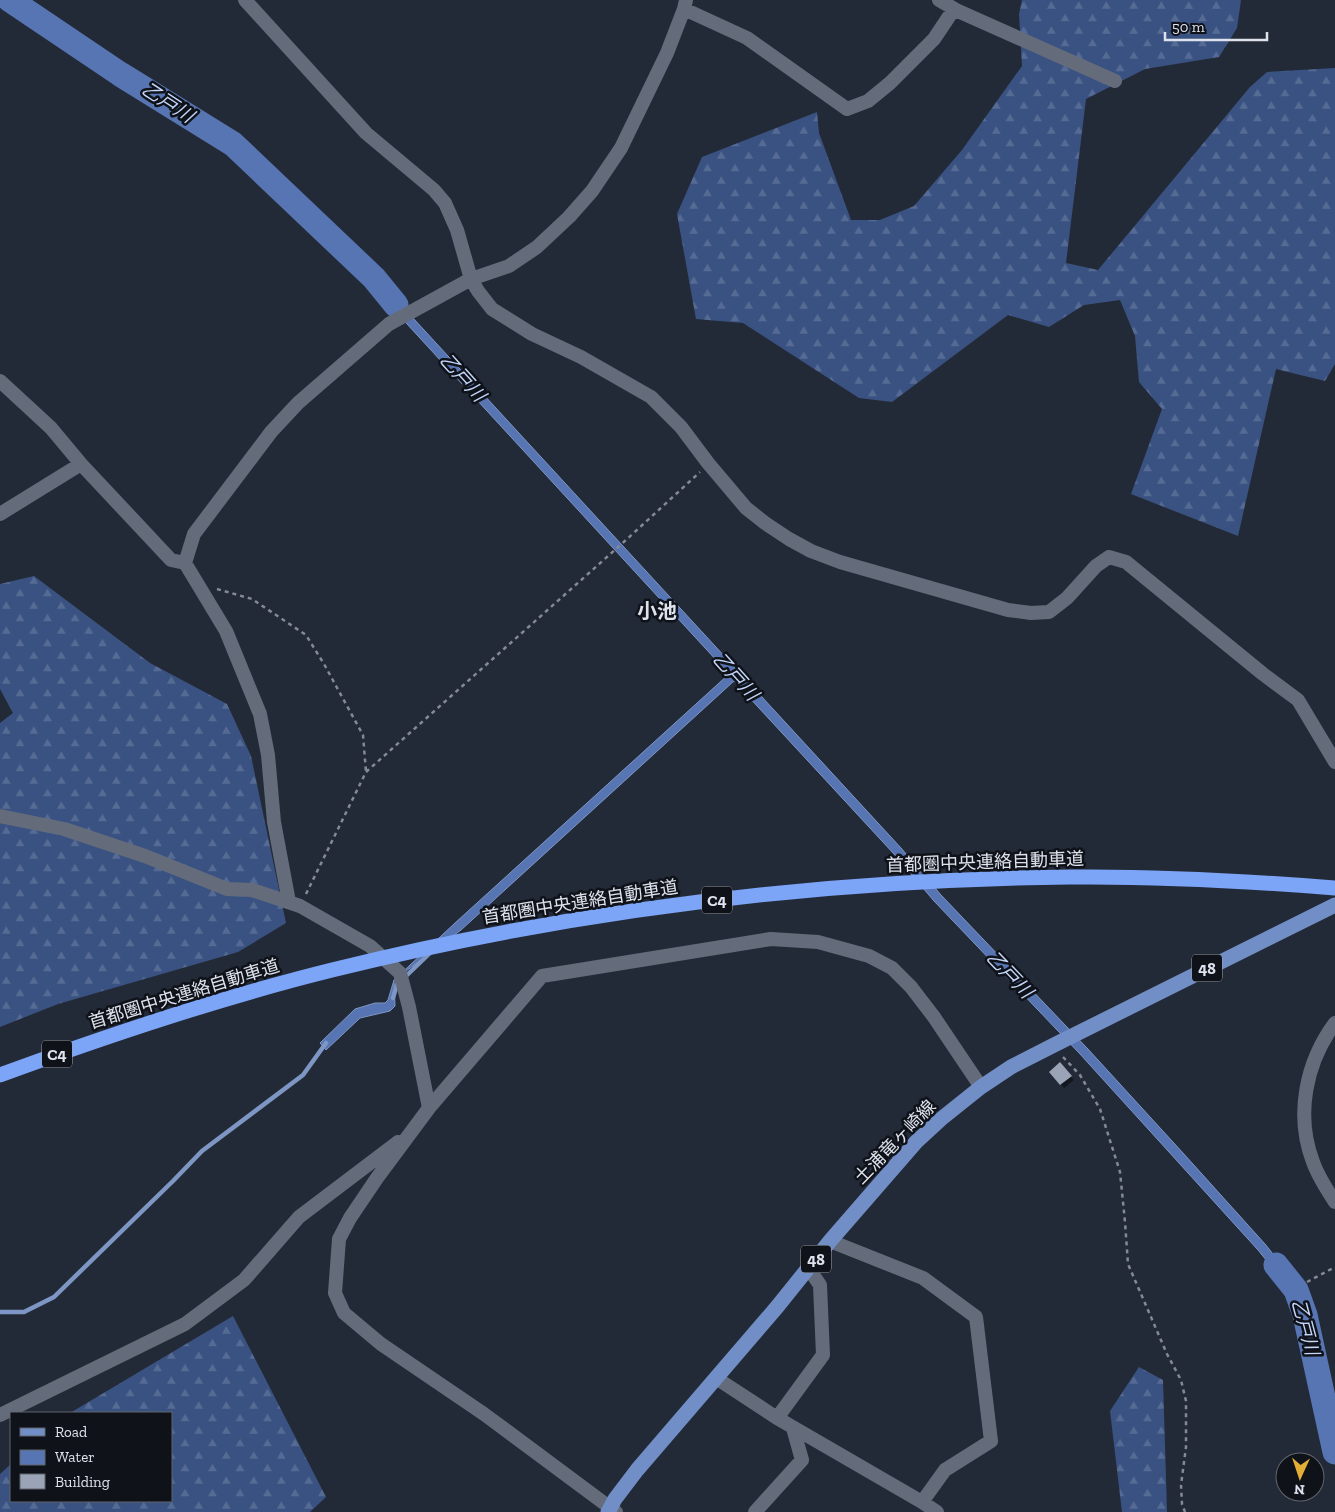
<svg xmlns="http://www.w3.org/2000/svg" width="1335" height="1512" viewBox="0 0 1335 1512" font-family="'Zilla Slab','Noto Sans JP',serif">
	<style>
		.forest { fill: url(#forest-firs) }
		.water { fill: #5675b2; stroke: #7e96c3 }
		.shadow { fill: #0007 }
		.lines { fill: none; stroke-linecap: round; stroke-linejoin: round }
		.stream { stroke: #7e96c3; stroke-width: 4.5 }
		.river { stroke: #5675b2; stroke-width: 25 }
		.building { fill: #9ba4b6 }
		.path { stroke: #848a95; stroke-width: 2.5; stroke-dasharray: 4 4; stroke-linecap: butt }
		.minor { stroke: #646c7c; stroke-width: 14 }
		.major { stroke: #728ec6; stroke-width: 15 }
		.highway { stroke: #7ca4f7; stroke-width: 15 }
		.labels { text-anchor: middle; stroke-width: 5; stroke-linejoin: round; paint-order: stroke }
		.shield { fill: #0f1219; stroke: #9fa4ad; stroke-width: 1 }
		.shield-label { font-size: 16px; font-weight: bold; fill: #dde2ec }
		.street-label { font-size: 18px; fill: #dde2ec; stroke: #0f1219 }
		.water-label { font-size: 19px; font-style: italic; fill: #c3d6f9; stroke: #0f1219 }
		.quarter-label { font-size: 20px; font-weight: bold; fill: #dde2ec; stroke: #0f1219 }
	</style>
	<defs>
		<pattern id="forest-firs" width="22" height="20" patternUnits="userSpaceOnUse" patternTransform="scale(1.25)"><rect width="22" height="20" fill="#3a5282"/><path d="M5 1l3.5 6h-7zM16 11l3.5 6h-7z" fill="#566b94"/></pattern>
	</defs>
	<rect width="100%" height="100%" fill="#232a37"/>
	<!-- forest -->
	<path class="forest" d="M1022,0H1241L1237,28L1219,57L1145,69L1086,99L1066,263L1098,270L1250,87L1267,72L1335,68V364L1325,381L1276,369L1238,536L1131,494L1162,409L1139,382L1135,336L1120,300L1084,305L1049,327L1008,315L892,402L859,398L743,323L696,319L677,214L702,157L817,112L819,133L851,220H880L914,206L962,150L1022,66L1019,14Z
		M34,576L150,663L227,704L251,756L286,923L238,952L58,1004L0,1027V723L13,713L0,689V584Z
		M233,1316L326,1497L310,1512H0V1474L11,1464V1501H171V1413H70Z
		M1139,1367L1163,1380L1167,1512H1122L1110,1411Z"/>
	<!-- water -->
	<path class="water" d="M378,275L413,318L901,848L941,895L1087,1048L1183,1153L1265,1244L1301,1289L1292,1292L1258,1250L1080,1054L934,901L894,854L734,681L461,930L394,980L395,1006L390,1011L360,1018L326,1050L320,1043L355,1009L375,1003H385L388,1000L394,980L455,923L729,674L407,324L371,281Z"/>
	<!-- shadow -->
	<path class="shadow" d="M1064,1068L1074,1080L1064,1088L1051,1072Z"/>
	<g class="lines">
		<!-- stream -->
		<path class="stream" d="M405,977L430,953
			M393,998L397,984L399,982
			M0,1312H24L54,1297L173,1181L202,1151L303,1075L326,1043"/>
		<!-- river -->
		<path class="river" d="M10,0L120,74L233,144L374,278L396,305
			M1276,1265L1296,1290L1305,1315L1335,1452"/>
	</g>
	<!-- building -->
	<path class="building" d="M1060,1062L1072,1076L1060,1085L1049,1072Z"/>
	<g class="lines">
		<!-- path -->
		<path class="path" d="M217,589L252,599L306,635L324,664L363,735L366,772
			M306,894L366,772L626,540L700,472
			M1063,1057L1080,1075L1100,1109L1120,1172L1125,1222L1128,1264L1167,1354L1181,1380L1186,1401V1447L1181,1485L1182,1504L1185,1512
			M1307,1282L1335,1267"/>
		<!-- minor -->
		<path class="minor" d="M245,0L366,133L434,190L445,203L457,230L471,279L478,291L492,309L532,334L581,357L651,397L681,427L708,463L746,508L765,523L789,539L811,551L840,562L1008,610L1031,613L1049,612L1067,598L1096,566L1109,557L1126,562L1263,674L1298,700L1335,762
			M939,0L958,11L1115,81
			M684,9L747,38L847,109L868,101L890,83L934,39L954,9
			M0,381L51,428L81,464L171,560L185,563L226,631L260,714L268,755L274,822L289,902
			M0,514L81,464
			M185,563L194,534L271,432L298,403L389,324L471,279L509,266L537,247L569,217L592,191L621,148L667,53L684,9L686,0
			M0,816L64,829L145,856L227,889L252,890L300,906L370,946L400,973L409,1007L429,1108
			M1335,1023C1306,1062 1295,1115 1313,1162C1318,1176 1327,1190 1335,1202
			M830,1241L923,1278L976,1317L991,1441L945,1470L922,1502
			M716,1378L777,1418L922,1502L937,1512
			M0,1415L185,1324L244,1280L299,1217L398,1142
			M777,1418L823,1355L820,1285L809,1269
			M616,1512L484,1414L381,1344L344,1313L335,1293L339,1239L350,1218L377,1178L429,1108L542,976L771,939L818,942L869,956L892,968L911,987L934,1017L981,1087
			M755,1512L802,1460L793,1428"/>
		<!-- major -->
		<path class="major" d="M608,1512L615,1499L637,1470L777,1307L830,1241L916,1142L941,1119L981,1087L1011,1067L1058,1043L1335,905"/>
		<!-- highway -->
		<path class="highway" d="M0,1075C109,1035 219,998 332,970C573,910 821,880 1069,877C1158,876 1247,881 1335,888"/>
	</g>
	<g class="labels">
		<!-- shield labels -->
		<g class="shield">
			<rect x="702" y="886.5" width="30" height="27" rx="4"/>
			<rect x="1192" y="954.5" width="30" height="27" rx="4"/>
			<rect x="42" y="1040.5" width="30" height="27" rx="4"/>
			<rect x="801" y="1245.5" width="30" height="27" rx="4"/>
		</g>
		<g class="shield-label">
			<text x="717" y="906">C4</text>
			<text x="1207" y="974">48</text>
			<text x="57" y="1060">C4</text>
			<text x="816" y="1265">48</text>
		</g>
		<!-- street labels -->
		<g class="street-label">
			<text transform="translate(985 862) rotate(-2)" y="6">首都圏中央連絡自動車道</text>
			<text transform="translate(580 902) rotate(-9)" y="6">首都圏中央連絡自動車道</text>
			<text transform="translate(184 994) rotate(-17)" y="6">首都圏中央連絡自動車道</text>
			<text transform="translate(895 1142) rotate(-46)" y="6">土浦竜ヶ崎線</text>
		</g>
		<!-- water labels -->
		<g class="water-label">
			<text transform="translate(168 102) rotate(33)" y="7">乙戸川</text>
			<text transform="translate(463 377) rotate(48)" y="7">乙戸川</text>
			<text transform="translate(736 676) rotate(48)" y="7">乙戸川</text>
			<text transform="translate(1010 974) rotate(46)" y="7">乙戸川</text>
			<text transform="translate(1306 1327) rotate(75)" y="7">乙戸川</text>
		</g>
		<!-- quarter labels -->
		<g class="quarter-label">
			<text x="657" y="618">小池</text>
		</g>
	</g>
	<!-- legend -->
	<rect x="10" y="1412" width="162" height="90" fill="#0f1219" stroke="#61656d"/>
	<rect x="20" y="1428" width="25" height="8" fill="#728ec6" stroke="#61656d"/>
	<text x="55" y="1437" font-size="15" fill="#dde2ec">Road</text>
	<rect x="20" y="1450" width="25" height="15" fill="#5675b2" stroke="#61656d"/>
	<text x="55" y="1462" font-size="15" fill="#dde2ec">Water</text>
	<rect x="20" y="1474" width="25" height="15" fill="#9ba4b6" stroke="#61656d"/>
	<text x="55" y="1487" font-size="15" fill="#dde2ec">Building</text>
	<!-- north arrow -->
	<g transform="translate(1300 1477) rotate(183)"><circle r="24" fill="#0f1219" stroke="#61656d"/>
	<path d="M0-4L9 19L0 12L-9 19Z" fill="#e3ae35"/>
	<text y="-8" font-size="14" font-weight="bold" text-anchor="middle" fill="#dde2ec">N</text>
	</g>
	<!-- scale -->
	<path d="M1165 32v8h102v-8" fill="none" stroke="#dde2ec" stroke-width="2.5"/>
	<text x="1172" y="32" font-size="15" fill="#dde2ec" stroke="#0f1219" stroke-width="4" paint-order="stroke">50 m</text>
</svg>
